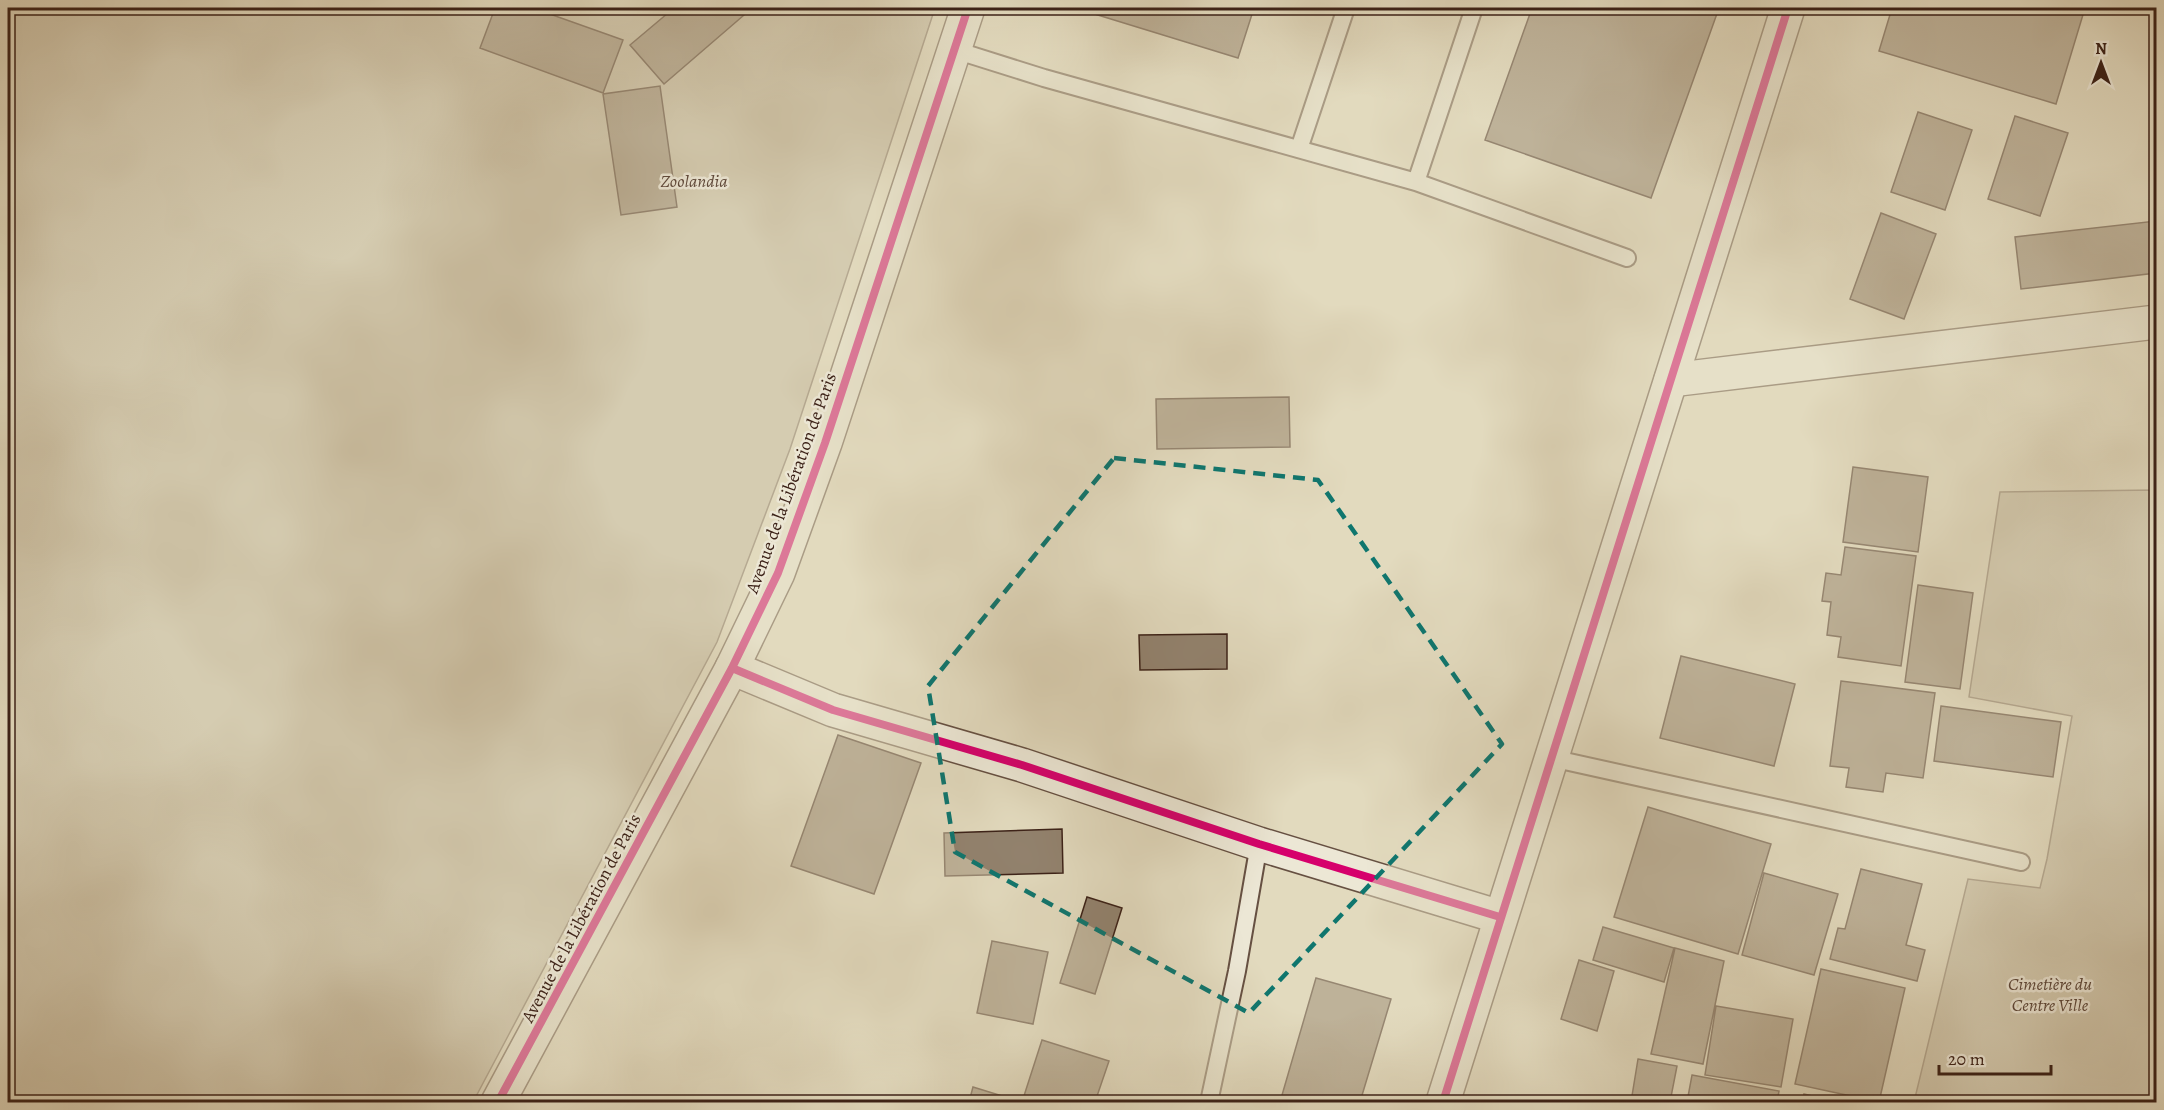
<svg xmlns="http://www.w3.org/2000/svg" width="2164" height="1110" viewBox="0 0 2164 1110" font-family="Alegreya,serif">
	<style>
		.green { fill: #c6bba2; stroke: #816e5d; stroke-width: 1.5 }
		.building { fill: #92826e; stroke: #3c2218; stroke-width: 1.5 }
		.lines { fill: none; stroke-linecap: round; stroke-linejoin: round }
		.service-casing { stroke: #665042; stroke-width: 20 }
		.minor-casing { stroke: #665042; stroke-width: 36 }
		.tertiary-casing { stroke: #665042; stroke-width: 36 }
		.service { stroke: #ece7d5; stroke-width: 16 }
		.minor { stroke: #ece7d5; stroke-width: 33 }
		.tertiary { stroke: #ece7d5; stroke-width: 33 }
		.cycleway-casing { stroke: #ece7d5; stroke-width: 11 }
		.cycleway { stroke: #d6006c; stroke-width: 8 }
		.marked { fill: none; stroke: #0f766e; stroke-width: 4.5; stroke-dasharray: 12 8; stroke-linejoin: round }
		.labels { text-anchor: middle; stroke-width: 5; stroke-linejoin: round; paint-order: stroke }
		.park-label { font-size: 18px; font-style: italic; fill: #5e483a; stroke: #ece7d5 }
		.street-label { font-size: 18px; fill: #3c2218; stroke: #ece7d5 }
	</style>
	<rect width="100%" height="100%" fill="#e2dabe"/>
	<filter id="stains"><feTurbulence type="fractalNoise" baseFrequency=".00333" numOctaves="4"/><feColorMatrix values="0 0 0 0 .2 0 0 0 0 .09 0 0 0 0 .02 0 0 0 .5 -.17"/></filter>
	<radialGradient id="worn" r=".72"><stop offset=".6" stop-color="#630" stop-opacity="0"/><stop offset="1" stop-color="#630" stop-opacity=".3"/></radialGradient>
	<!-- green -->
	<path class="green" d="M8,8H935L790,449L717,642L473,1102H8Z
		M2156,490V1102H1914L1968,879L2040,888L2047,859L2072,716L1969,697L2000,492Z"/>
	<!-- building -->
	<path class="building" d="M495,8H533L623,40L603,93L480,48Z
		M674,8H750L751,9L664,84L630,45Z
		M1075,8H1254L1238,58Z
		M1532,8H1719L1651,198L1485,140Z
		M1892,8H2085L2056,104L1879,51Z
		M660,86L677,207L621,215L603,94Z
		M1918,112L1972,130L1945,210L1891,192Z
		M2015,116L2068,133L2040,216L1988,199Z
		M1881,213L1936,234L1904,319L1850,299Z
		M2156,221V273L2021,289L2015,237Z
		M1289,397L1290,447L1157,449L1156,399Z
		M1853,467L1928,477L1918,552L1843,542Z
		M1845,547L1916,556L1901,666L1838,657L1841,637L1827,635L1831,602L1822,601L1826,573L1841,575Z
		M1918,585L1973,593L1960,689L1905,682Z
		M1227,634V669L1140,670L1139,635Z
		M1681,656L1795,684L1774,766L1660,738Z
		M1841,681L1935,693L1923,778L1886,773L1883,792L1846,787L1849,768L1830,766Z
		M1941,706L2061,722L2053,777L1934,761Z
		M838,735L921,763L874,894L791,866Z
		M1648,807L1771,844L1738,954L1614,917Z
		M1062,829L1063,873L945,876L944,833Z
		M1861,869L1922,884L1906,945L1925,950L1917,981L1830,959L1838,928L1845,929Z
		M1764,873L1838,894L1814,975L1742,955Z
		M1087,897L1122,908L1095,994L1060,983Z
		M1603,927L1674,948L1664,982L1593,960Z
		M992,941L1048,952L1033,1024L977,1013Z
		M1675,948L1724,961L1703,1064L1651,1054Z
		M1579,960L1614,971L1597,1031L1561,1019Z
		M1821,969L1905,988L1879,1102L1795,1084Z
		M1316,978L1391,999L1360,1102H1280Z
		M1716,1006L1793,1019L1781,1087L1705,1075Z
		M1042,1040L1109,1061L1095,1102H1022Z
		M1638,1059L1677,1066L1670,1102H1631Z
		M1692,1075L1779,1091L1777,1102H1687Z
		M973,1087L1012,1099L1011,1102H969Z
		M1804,1094L1837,1102H1802Z
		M1533,1099L1553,1102H1533Z"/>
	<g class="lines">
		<!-- service casing -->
		<g class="service-casing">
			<path id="service" d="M955,50L1044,78L1416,182L1627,258
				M1299,149L1346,8
				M1416,182L1474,8
				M1551,758L2021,862
				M1209,1102L1237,971L1259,844"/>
		</g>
		<!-- minor casing -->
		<g class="minor-casing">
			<path id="minor" d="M1671,380L2156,322
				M732,668L833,710L1022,765L1259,844L1500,917"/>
		</g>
		<!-- tertiary casing -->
		<g class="tertiary-casing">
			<path id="tertiary" d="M498,1102L732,668L778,573L825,443L968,8
				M1443,1102L1788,8"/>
		</g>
		<!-- service -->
		<use href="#service" class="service"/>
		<!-- minor -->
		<use href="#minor" class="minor"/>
		<!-- tertiary -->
		<use href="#tertiary" class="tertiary"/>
		<!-- cycleway casing -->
		<g class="cycleway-casing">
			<path id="cycleway" d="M732,668L833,710L1022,765L1259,844L1500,917
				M498,1102L732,668L778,573L825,443L968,8
				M1443,1102L1788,8"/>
		</g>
		<!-- cycleway -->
		<use href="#cycleway" class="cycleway"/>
	</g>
	<!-- marked area -->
	<path d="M0 0H2164V1110H0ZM1114,458L1318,480L1502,744L1249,1013L955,852L928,686Z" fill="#e2dabe" fill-opacity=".55" fill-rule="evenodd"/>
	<path class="marked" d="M1114,458L1318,480L1502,744L1249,1013L955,852L928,686Z"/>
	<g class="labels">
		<!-- park labels -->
		<g class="park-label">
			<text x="694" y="187">Zoolandia</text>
			<text x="2050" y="990">Cimetière du<tspan x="2050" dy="21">Centre Ville</tspan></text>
		</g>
		<!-- street labels -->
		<g class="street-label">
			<text transform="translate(791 483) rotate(-70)" y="6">Avenue de la Libération de Paris</text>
			<text transform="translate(581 918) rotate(-62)" y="6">Avenue de la Libération de Paris</text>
		</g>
	</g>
	<!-- margin -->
	<rect width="2164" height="1110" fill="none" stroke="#e2dabe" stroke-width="30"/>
	<rect x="9" y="9" width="2146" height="1092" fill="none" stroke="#3c2218" stroke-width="3"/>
	<rect x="15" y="15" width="2134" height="1080" fill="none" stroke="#3c2218" stroke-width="1.5"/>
	<!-- north arrow -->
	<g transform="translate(2101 63)" stroke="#ece7d5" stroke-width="4.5" paint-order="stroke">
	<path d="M0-4.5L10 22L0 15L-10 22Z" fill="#3c2218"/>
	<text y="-9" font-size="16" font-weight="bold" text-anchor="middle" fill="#3c2218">N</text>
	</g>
	<!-- scale -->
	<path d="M1939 1065v9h112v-9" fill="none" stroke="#3c2218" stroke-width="3"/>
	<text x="1948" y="1065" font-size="18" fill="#3c2218" stroke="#ece7d5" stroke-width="4.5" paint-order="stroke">20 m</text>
	<rect width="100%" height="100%" filter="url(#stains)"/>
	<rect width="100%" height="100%" fill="url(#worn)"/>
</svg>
